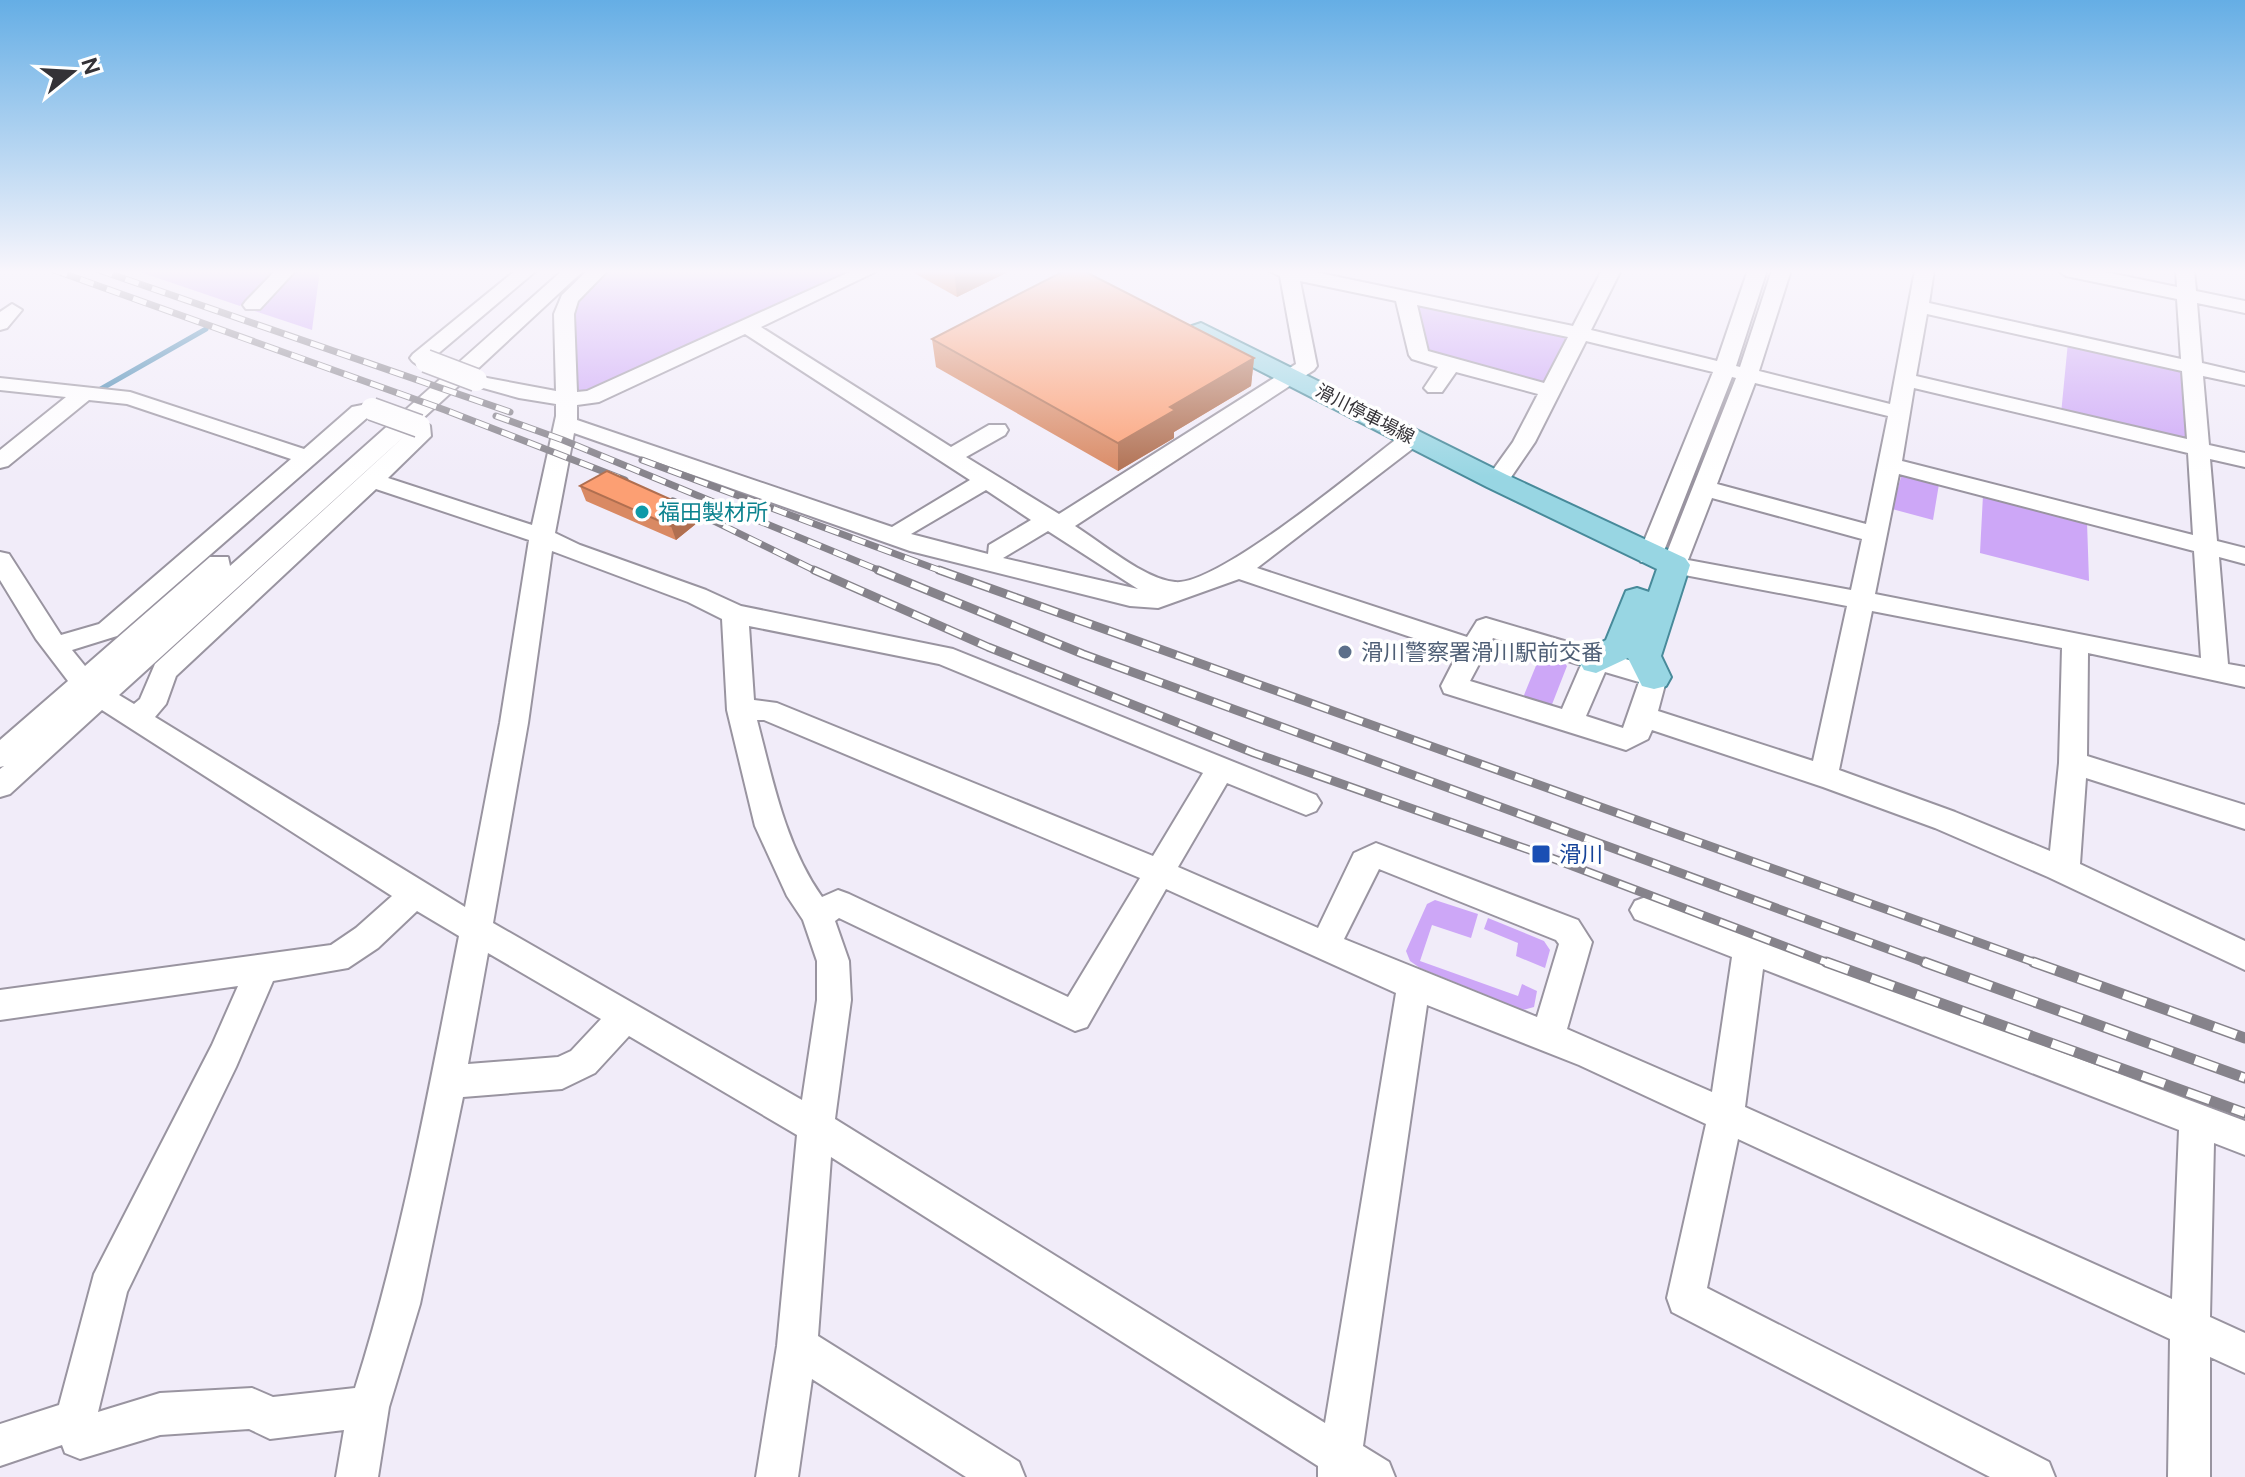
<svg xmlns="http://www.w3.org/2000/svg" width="2245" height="1477" viewBox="0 0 2245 1477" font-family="'DM Sans','Noto Sans JP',sans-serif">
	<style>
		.green { fill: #cda7f7 }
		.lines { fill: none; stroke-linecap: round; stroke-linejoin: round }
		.stream { stroke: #3e83ae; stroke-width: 5 }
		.minor-casing { stroke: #9994a0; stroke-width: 4 }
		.major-casing { stroke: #488a9a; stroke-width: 4 }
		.minor { fill: #fff; fill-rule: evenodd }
		.major { fill: #98d6e3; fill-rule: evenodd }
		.rail-far2-casing { stroke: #86838b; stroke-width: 7 }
		.rail-far1-casing { stroke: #86838b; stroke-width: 9 }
		.rail-casing { stroke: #86838b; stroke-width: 11 }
		.rail-far2 { stroke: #fff; stroke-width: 5; stroke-dasharray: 14; stroke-linecap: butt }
		.rail-far1 { stroke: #fff; stroke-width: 6; stroke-dasharray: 18; stroke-linecap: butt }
		.rail { stroke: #fff; stroke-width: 8; stroke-dasharray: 24; stroke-linecap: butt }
		.minor-bridge-casing { stroke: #9994a0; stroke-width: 25; stroke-linecap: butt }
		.minor-bridge { stroke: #fff; stroke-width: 22 }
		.wall { fill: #d98963 }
		.shaded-wall { fill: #b06f50 }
		.building { fill: #fc9f73; stroke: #b06f50; stroke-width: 2 }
		.culture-dot { fill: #0f9aa8; stroke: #fff; stroke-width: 3 }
		.service-dot { fill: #5c6f8a; stroke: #fff; stroke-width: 3 }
		.transit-dot { fill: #1a4fb4; stroke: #fff; stroke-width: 3 }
		.labels { text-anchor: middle; stroke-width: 7; stroke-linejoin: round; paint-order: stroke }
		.far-street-label { font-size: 18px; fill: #343237; stroke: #fff }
		.culture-label { font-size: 22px; fill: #0d838f; stroke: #fff; text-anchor: start }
		.service-label { font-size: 22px; fill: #4e5e75; stroke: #fff; text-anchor: start }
		.transit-label { font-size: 22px; fill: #164399; stroke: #fff; text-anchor: start }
	</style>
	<rect width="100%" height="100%" fill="#f1ecf9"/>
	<!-- green -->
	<path class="green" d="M134,270H275L240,306Z
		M291,270H320L312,330L252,310Z
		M599,270H870L568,400L569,299Z
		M1405,298L1578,333L1550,389L1423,356Z
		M2068,342L2187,372L2192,441L2061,414Z
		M1906,475L1939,484L1933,520L1892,509L1901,477Z
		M1983,495L2087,522L2089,581L1980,553Z
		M1542,651L1562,660L1567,666L1551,707L1522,700Z
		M1435,900L1478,914L1471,938L1432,925L1420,961L1518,996L1522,984L1537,991L1534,1007L1523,1010L1420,968L1410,961L1406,951L1427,904Z
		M1488,918L1544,941L1550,950L1545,968L1516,956L1518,943L1484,929Z"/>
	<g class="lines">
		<!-- stream -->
		<path class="stream" d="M92,394L206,329"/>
		<!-- minor casing -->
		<g class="minor-casing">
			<path id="minor" d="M276,270H296L260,309H246L243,305L246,301Z
				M516,270H537L434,357L436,361L433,365C424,368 415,366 410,358L413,354Z
				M563,270H584L471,375L556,391L554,314L562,295L588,270H608L578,301L574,314L577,392L587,391L854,270H879L761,327L951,447L989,425H1005L1008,430L1005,435L966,457L1059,514L1296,364L1280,276L1267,270H1305L1573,326L1602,270H1621L1591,330L1717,361L1748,270H1767L1736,366L1740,367L1772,270H1791L1759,371L1890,404L1915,270H1934L1929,303L2181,359L2177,299L2066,276L2057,270H2095L2177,287L2176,270H2194L2196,291L2245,301V313L2197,303L2202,363L2245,373V385L2203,376L2209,445L2245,453V467L2210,459L2217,541L2245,548V564L2219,557L2228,664L2245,667V687L2088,653L2087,756L2245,805V829L2086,778L2080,864L2245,941V970L2048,877L1935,828L1823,787L1652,730L1648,739L1626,750L1444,693L1441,686L1458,653L1239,579L1158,608L1130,606L910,551L574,433L555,533L580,545L706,590L741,606L953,649L1316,795L1321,803L1316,811L1306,815L1227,783L1178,867L1318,928L1354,853L1376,843L1578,920L1592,942L1567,1029L1712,1092L1732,957L1635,919L1630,910L1635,901L1646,897L1657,901L2245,1121V1155L2214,1143L2210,1317L2245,1333V1373L2210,1357V1477H2168L2170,1339L1738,1139L1707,1288L2049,1462L2055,1477H1990L1672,1312L1667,1298L1706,1124L1579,1065L1427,1005L1363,1446L1389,1462L1395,1477H1318V1466L831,1157L818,1336L1019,1462L1025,1477H966L812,1379L798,1477H756L777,1346L797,1135L629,1036L595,1073L562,1089L463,1097L420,1304L389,1407L378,1477H336L344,1430L270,1439L249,1429L160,1435L80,1459L65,1453L62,1445L0,1466V1424L59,1405L94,1274L212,1045L238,986L0,1020V990L331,945L356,928L392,896L102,710L10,794L0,797V769L4,766L0,767V740L68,681L36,639L0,580V552L9,554L61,635L99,624L291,459L127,404L89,400L8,466L0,468V450L66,397L0,390V378L130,392L304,449L352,407L372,403L383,409L380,414L368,417L117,636L72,650L85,666L210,557H228L230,566ZM1300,281L1396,301L1409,355L1412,359L1438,367L1424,388L1428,392H1442L1456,372L1538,394L1513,442L1485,481L1489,486H1505L1535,442L1586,341L1713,372L1638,556L1641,562H1659L1662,556L1732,377L1736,378L1662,565L1665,571L1674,573L1847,606L1813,761L1658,711L1667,677L1663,670L1486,618L1477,621L1467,637L1257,568L1420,443L1423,438L1420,433H1404C1365,463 1217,587 1175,582C1144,579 1102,543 1075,526L1314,370L1317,366ZM1417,305L1568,337L1544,383L1428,351ZM1927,314L2182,371L2187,439L1916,376ZM745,334L970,480L892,527L577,420V405L599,402ZM466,379L469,384L519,398L556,404V416L532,525L388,478L431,436L430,426L421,420ZM1755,383L1888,416L1866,524L1717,484ZM1914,388L2188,453L2193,535L1902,461ZM409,432L155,664L140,699L134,704L119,695ZM1899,474L2194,551L2201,658L1875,594ZM376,489L529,540L500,723L465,907L155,717L166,704L176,676ZM986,490L1031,520L989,545L988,554L911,534ZM1712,498L1862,539L1851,590L1688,560ZM1048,531L1138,589L1003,558ZM552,551L688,602L722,619L727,710L755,826L787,896L803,920L817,961V1000L802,1100L493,923L528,723ZM1872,611L2062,648L2059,763L2050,851L1955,812L1839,770ZM749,626L939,664L1203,773L1153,856L777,703L754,700ZM1493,638L1581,665L1562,709L1470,681ZM1605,672L1639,682L1623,728L1586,716ZM757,720H764L1140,878L1068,997L849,894L838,890L822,897C785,844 773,781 757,720ZM1379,869L1556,940L1559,944L1537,1017L1344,939ZM1166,889L1396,993L1325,1423L835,1119L851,1000L849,961L835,921L839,918L1075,1031L1087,1027ZM417,911L459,936C429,1088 402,1240 355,1388L273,1397L252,1388L160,1393L98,1412L127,1292L236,1067L273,981L348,968L378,948ZM488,953L601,1019L571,1051L558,1057L468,1064ZM1763,969L2179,1130L2172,1299L1745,1107Z
				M12,304L22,310L7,328L0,330V312Z"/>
		</g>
		<!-- major casing -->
		<g class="major-casing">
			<path id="major" d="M1201,323L1507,475L1685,558L1690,565L1661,656L1671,677L1666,686L1654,689L1642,686L1628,658L1596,673L1584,670L1579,661L1584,652L1606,640L1626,591L1637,588L1649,592L1657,569L1487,487L1192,336L1188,331L1192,326Z"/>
		</g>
		<!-- minor -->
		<use href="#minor" class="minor"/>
		<!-- major -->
		<use href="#major" class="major"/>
		<!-- rail-far2 casing -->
		<g class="rail-far2-casing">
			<path id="rail-far2" d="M54,270L445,410L625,480
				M99,270L510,412
				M496,416L563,440L883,572
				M642,460L944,572
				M673,501L818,572"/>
		</g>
		<!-- rail-far1 casing -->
		<g class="rail-far1-casing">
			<path id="rail-far1" d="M814,570L988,647L1254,753L1541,854L1831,964
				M878,570L1083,654L1929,964
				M939,570L2039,964"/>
		</g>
		<!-- rail casing -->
		<g class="rail-casing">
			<path id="rail" d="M1826,962L2245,1113
				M1924,962L2245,1078
				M2033,962L2245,1038"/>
		</g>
		<!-- rail-far2 -->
		<use href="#rail-far2" class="rail-far2"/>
		<!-- rail-far1 -->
		<use href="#rail-far1" class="rail-far1"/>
		<!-- rail -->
		<use href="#rail" class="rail"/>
		<!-- minor-bridge casing -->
		<g class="minor-bridge-casing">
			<path id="minor-bridge" d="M426,361L476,380
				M372,409L419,426"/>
		</g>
		<!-- minor-bridge -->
		<use href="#minor-bridge" class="minor-bridge"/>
	</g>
	<!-- wall -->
	<path class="wall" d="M909,270H1012L957,297Z
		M932,339L1254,358L1251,386L1174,432V438L1118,471L936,367Z
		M580,486L697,523L676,540L586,501Z"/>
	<!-- shaded-wall -->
	<path class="shaded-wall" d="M954,270H1012L957,297Z
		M1254,358L1251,386L1174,432V438L1118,471V443L1170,407Z
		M692,509L697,523L676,540L671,526Z"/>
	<!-- building -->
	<path class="building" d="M1066,270H1082L1254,358L1170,407L1175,410L1118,443L932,339Z
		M607,471L692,509L671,526L580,486Z"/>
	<!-- sky -->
	<linearGradient id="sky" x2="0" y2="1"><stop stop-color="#65aee5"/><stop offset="0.57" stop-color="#f9f6fc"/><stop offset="1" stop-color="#f9f6fc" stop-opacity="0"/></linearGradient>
	<rect width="2245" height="477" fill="url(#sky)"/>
	<!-- markers -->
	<circle class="culture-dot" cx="642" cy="512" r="8"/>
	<circle class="service-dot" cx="1345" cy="652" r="8"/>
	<rect class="transit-dot" x="1531" y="844" width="20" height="20" rx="4"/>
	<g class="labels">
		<!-- far-street labels -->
		<g class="far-street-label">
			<text transform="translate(1365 414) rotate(27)" y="6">滑川停車場線</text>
		</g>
		<!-- culture labels -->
		<g class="culture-label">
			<text x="658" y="520">福田製材所</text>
		</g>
		<!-- service labels -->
		<g class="service-label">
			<text x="1361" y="660">滑川警察署滑川駅前交番</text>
		</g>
		<!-- transit labels -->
		<g class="transit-label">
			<text x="1559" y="862">滑川</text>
		</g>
	</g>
	<!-- north arrow -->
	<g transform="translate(72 72) rotate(72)" stroke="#ffffff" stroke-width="6" paint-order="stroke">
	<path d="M0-6L14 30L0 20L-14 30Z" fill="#343237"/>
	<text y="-12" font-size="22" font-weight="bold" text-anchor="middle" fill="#343237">N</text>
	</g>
</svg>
